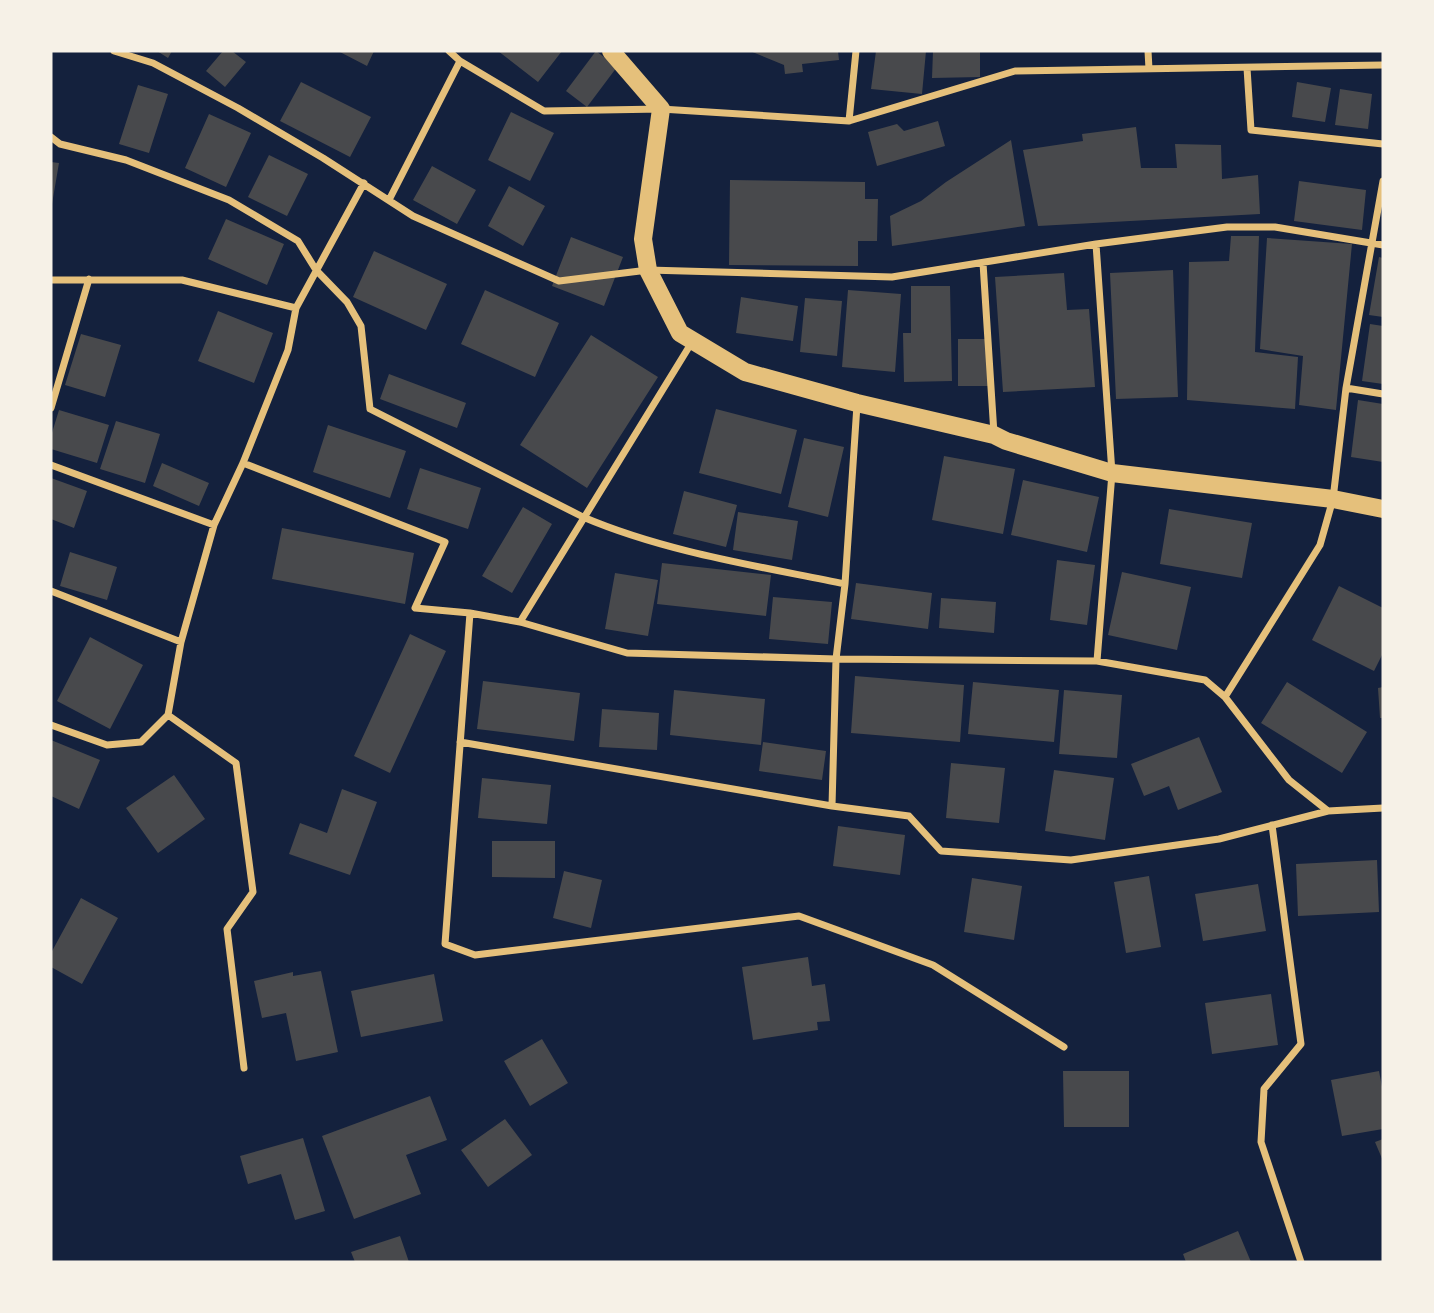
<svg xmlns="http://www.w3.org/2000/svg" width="1434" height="1313" viewBox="0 0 1434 1313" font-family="Ubuntu,sans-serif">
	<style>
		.building { fill: #48494c }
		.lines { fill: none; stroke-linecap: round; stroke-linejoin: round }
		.minor { stroke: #e5c07b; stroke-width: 7 }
		.primary { stroke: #e5c07b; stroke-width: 18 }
	</style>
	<rect width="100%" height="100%" fill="#14213d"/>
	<!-- building -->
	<path class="building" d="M157,51H172L168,58Z
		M223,51H232L246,62L225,87L206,71Z
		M338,51H374L367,66Z
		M498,51H562L538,82Z
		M596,51L617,67L587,107L566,91Z
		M750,51H838L839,60L802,64L803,72L785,74L784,65Z
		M876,51H926L922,94L871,89Z
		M933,51H980V77L932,78Z
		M301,82L371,117L350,157L280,121Z
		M1297,82L1331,88L1325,122L1292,117Z
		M138,85L168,94L149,153L119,144Z
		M1340,89L1372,94L1368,129L1335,125Z
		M511,112L554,133L530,181L488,160Z
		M209,114L251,133L226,187L185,168Z
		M938,121L945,146L877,166L868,132L897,124L904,131Z
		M1136,127L1141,168H1177L1175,144L1221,145L1222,179L1258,175L1260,214L1038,226L1023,150L1083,141L1082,134Z
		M1011,140L1025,226L892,246L890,216L921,201L946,182Z
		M269,155L308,174L287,216L248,197Z
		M51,162L59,163L52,204L51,203Z
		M432,166L476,190L457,224L413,200Z
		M730,180L865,182V199H878L877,241H858V266L729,265Z
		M1299,181L1366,190L1362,230L1294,221Z
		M509,186L545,206L523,246L488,226Z
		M226,219L284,244L267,285L208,259Z
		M1231,236H1259L1255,352L1298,357L1295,409L1187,400L1189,262L1229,261Z
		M571,237L623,257L604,306L552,286Z
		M1267,238L1352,244L1336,410L1299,405L1303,356L1260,349Z
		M374,251L447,284L426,330L353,297Z
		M1379,257L1383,258V317L1369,315Z
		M1173,270L1178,397L1116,399L1110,273Z
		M1064,273L1067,310L1089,309L1095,387L1003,392L995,277Z
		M911,286H950L952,381L904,382L903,333H911Z
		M485,290L559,323L535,377L461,344Z
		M848,290L901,294L895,372L842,367Z
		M741,297L798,306L793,341L736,333Z
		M805,298L842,301L837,356L800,352Z
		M218,311L273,333L254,383L198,361Z
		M1370,324L1383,326V384L1362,381Z
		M81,334L121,345L105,397L65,385Z
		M591,335L658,377L587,488L520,445Z
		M958,339H989V386H958Z
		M389,374L466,403L457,428L380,399Z
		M1358,400L1383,404V462L1351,457Z
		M716,409L797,430L781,494L699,473Z
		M59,410L109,425L97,463L51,449V436Z
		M116,421L160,434L145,483L100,469Z
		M328,425L406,451L390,498L313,472Z
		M804,438L844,447L828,517L788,507Z
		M944,456L1015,469L1003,534L932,520Z
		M162,463L209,483L199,506L153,486Z
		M420,468L481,488L468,529L407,509Z
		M51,478L87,491L74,528L51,519Z
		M1023,480L1099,497L1087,552L1011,535Z
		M684,491L737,505L726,547L673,534Z
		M523,507L552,524L512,593L482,576Z
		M1169,509L1252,523L1242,578L1160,564Z
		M738,512L798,521L792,560L733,550Z
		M282,528L414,553L405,604L272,579Z
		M70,552L117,567L107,600L60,586Z
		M1057,560L1095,565L1087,625L1050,620Z
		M662,563L771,575L766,616L657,604Z
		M1122,572L1191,587L1177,650L1108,635Z
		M615,573L658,580L648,636L605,629Z
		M856,583L932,593L928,629L851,619Z
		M1339,586L1383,608V653L1374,671L1312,640Z
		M773,597L832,602L828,644L769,639Z
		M941,598L996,602L994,633L939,628Z
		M410,634L446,651L390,773L354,756Z
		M90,637L143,665L110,729L57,701Z
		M855,676L964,685L960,742L851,733Z
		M483,681L580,693L574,741L477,729Z
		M973,682L1059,690L1054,742L968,734Z
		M1287,682L1367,732L1342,773L1261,723Z
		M1383,687V718H1380L1378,688Z
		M674,690L765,699L761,745L670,735Z
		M1064,690L1122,695L1117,758L1059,754Z
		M602,709L659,713L657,750L599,747Z
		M1199,737L1222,792L1178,810L1169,786L1144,796L1131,764Z
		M51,740L100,760L79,809L51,796Z
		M763,742L826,751L822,780L759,771Z
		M951,763L1005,768L999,823L946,818Z
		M1054,770L1114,778L1105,840L1045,831Z
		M174,775L205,819L158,853L126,808Z
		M482,778L551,785L547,824L478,818Z
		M342,789L377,802L350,875L289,854L300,823L327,833Z
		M838,826L905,835L900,875L833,866Z
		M492,841H555V878L492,877Z
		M1377,860L1379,912L1298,916L1296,864Z
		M564,871L602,880L591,928L553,918Z
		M1149,876L1161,947L1126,953L1114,882Z
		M972,878L1022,886L1014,940L964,932Z
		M1258,884L1266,931L1203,941L1195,894Z
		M81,898L118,918L82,984L51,967V953Z
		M808,957L812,986L825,984L830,1021L817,1022L818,1030L753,1040L742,967Z
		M321,971L338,1052L296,1061L286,1013L262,1018L254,981L293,972V976Z
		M434,974L443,1021L361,1037L351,991Z
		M1271,994L1278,1045L1212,1054L1205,1003Z
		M542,1039L568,1083L530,1106L504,1061Z
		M1063,1071H1129V1127H1064Z
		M1379,1071L1383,1092V1129L1342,1136L1331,1080Z
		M430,1096L447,1140L406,1155L421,1194L354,1219L322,1136Z
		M505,1119L532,1155L488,1187L461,1150Z
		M303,1138L325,1211L295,1220L281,1174L248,1184L240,1156Z
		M1383,1139V1161L1375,1142Z
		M1238,1231L1251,1262H1186L1183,1254Z
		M400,1236L409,1262H355L351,1252Z"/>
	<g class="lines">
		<!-- minor -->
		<path class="minor" d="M114,51L153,63L238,108L323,158L413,216L559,281L648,270L892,277L1096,244L1227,227H1275L1383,245
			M449,51L460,61L544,111L661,109L849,121L1015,71L1383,65
			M1148,51L1149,69
			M1247,68L1251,130L1383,144
			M849,121L856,51
			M51,137L60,144L126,160L229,200L298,241L316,270L347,302L361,326L370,409L583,517C665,552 758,566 845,584
			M389,200L460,61
			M1096,244L1112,473L1097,661
			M983,263L994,434
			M51,280H182L296,308
			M1346,388L1383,394
			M51,408L89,279
			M243,463L445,542L415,608L470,613
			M51,465L214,525
			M51,591L181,642
			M520,622L692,342
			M1225,697L1320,545L1333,499L1346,388L1383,181
			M51,725L107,745L141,742L168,715
			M460,742L832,806L909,816L941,851L1071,860L1219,839L1328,811
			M832,806L836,659L845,584L857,405
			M1272,825L1301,1044L1264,1089L1261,1142L1301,1262
			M1064,1047L933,965L799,916L475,955L445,944L470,613L520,622L627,653L836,659L1097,661L1205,680L1225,697L1289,780L1328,811L1383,808
			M244,1068L227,929L253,892L236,763L168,715L181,642L214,525L243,463L288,350L296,308L364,183"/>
		<!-- primary -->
		<path class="primary" d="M611,51L661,109L643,239L648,270L680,333L745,372L857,403L994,435L1006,441L1112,473L1333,499L1383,509"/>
	</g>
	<!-- border -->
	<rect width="1434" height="1313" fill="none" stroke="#f6f1e7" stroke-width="105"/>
</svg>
